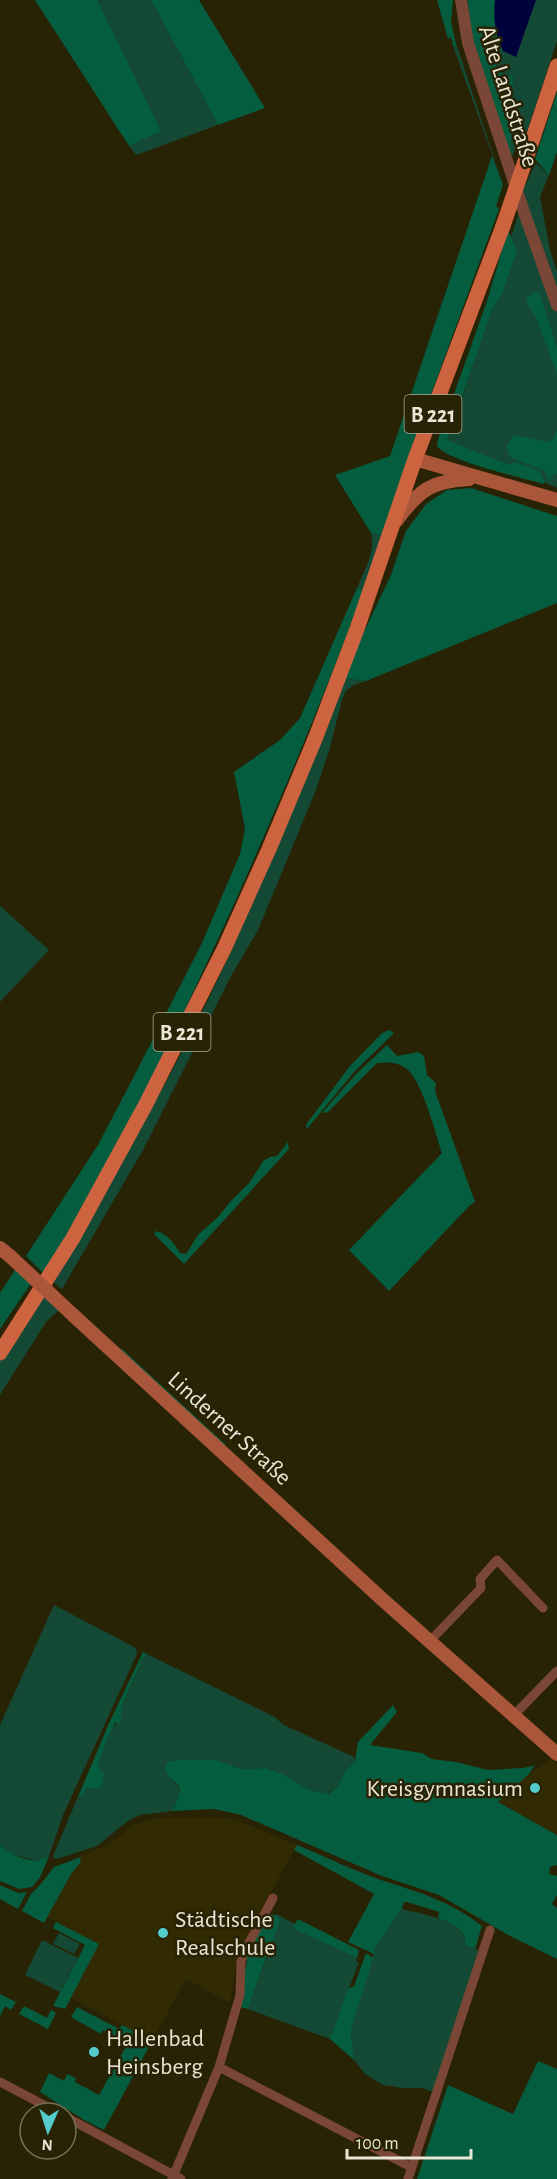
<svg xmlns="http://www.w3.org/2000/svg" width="557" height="2179" viewBox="0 0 557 2179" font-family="'Alegreya Sans',sans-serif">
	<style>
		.built { fill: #322a02 }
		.green { fill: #144935 }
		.forest { fill: #055d40 }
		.water { fill: #00023c }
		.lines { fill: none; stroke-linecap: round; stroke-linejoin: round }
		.minor { stroke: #7a4635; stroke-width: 9 }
		.tertiary { stroke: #7a4635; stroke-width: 12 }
		.secondary { stroke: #a9563b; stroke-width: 14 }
		.primary { stroke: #ce633f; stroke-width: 15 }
		.secondary-bridge { stroke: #a9563b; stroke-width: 14 }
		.primary-bridge { stroke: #ce633f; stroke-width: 15 }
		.poi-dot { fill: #52cdcc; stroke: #292305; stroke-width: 2 }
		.labels { text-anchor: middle; stroke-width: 5; stroke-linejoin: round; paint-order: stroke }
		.shield { fill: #292305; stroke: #afac97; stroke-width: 1.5 }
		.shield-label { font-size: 22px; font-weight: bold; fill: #e9e6d5 }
		.street-label { font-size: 24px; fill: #e9e6d5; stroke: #292305 }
		.poi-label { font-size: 24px; fill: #e9e6d5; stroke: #292305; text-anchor: start }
	</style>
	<rect width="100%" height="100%" fill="#292305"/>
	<!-- built -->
	<path class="built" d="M551,1759L557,1764V1835L498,1802L529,1774Z
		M171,1817L227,1818L249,1825L297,1845L239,1950L230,2003L186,1979L152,2041L71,1998L98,1944L47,1917L71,1874L80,1863L81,1857L112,1843L133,1825L153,1819Z"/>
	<!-- green -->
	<path class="green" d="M100,0H151L218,125L136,155L129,146L160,130L98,1Z
		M518,0H557V41L527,132L522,130L511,160C512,131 510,105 514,76L506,75L497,68L495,58L500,51L509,50Z
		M452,43H456L503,185Z
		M536,163L549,175L540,197L550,250L557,271V298L521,194Z
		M519,201L557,312V488L447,441L493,308L502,295L517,251L511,237L519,212Z
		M371,533L383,536L364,590L357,588C364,571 376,552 371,533Z
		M342,678L366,681L354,685L346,691L342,700L329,751L316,790L258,930L231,976L143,1150L62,1289L50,1279C118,1171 184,1057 236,940C274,854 307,765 342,678Z
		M0,906L49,950L0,1002Z
		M43,1291L59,1310L46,1322L0,1395V1357Z
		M54,1605L136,1648L137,1654L63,1815L48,1859L41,1857L36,1861L9,1853L0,1845V1725Z
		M147,1654L273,1716L284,1725L354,1757L355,1761L346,1770L337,1787L327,1794L310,1790L281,1773L268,1768L242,1769L216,1760H176L169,1762L165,1768C174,1791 188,1780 172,1811L140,1815L128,1821L97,1846L57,1859L54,1858L53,1856L77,1799H79L86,1788L96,1789L102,1770L98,1765C103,1750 109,1727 121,1720L120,1714L122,1706L143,1658Z
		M402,1909C420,1914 468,1920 465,1945L480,1951L433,2092L422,2088H402L383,2085L365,2074L354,2060L351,2031L375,1948Z
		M276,1914L295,1924V1929L357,1958L356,1961L359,1962L330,2039L248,2009L272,1944Z
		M59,1933L80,1944L74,1954L53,1944Z
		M42,1940L78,1958L60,1992L25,1975Z"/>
	<!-- forest -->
	<path class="forest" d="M35,0H100L98,1L161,131L129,146Z
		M151,0H199L265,108L218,125Z
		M437,0H453L451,22L456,44L454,47L451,37L448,39Z
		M468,0H518L509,50L500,51L495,58L497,69L506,75L514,76C510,105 512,131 511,160L491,102L469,26Z
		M557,92V152L549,175L535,159Z
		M492,156L503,185L496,206L499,209L411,449L383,536L371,533L335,475L390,456Z
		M508,230L517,251L502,295L493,308L447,440L509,465L515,462C527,467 544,468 544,484C521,477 449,462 437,446L438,439L487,301Z
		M535,291L539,292L557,347V375L536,317L527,303V298Z
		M557,429V473L548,480L545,471L510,457L507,447L511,438L516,435L547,442L554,438Z
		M471,488L557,516V603L366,681L342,678L391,575L406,531L426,504L447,490Z
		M357,588L364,590C296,770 218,947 131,1119C104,1171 74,1222 44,1274L26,1256L98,1145L132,1080L202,943L240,854L245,829L234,772L280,740L300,718Z
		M389,1030L394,1033L354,1072L307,1129L306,1125L308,1122L350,1066L382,1033Z
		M387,1045L397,1056L418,1052L424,1056L427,1075L436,1083L435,1091L475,1202L469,1206L389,1291L349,1250L442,1153C435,1132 423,1084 408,1070C399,1062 388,1062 377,1063L328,1112L322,1113L356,1074Z
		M288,1142L289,1149L184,1264L154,1234L156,1231C168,1234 174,1243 180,1253L186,1254L198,1235L218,1217L231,1201L250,1182L263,1161L270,1157L277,1156Z
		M15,1270L32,1282L0,1329V1293Z
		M122,1349L225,1444L224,1446L121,1352Z
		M143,1652L147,1654L143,1658L122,1706C121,1711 122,1718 120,1722L115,1723L107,1740L98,1765L104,1774L101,1787L96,1789L86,1788L83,1795L77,1799L110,1721Z
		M393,1705L397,1712L370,1745L422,1753L431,1759L456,1762L488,1770L523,1768L533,1766L536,1763L529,1774L498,1802L557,1835V1865L550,1867L549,1874L557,1876V1895L552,1904L557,1908V1959L510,1936L439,1895L382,1876L241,1815L214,1809L172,1811C190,1776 171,1790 165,1768L168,1762L176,1760H216L242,1769L267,1768L281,1773L310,1790L328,1794L337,1787L346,1770L355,1761L358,1742Z
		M0,1845C11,1854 21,1859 36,1861L42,1857L48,1859L40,1877L32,1887L19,1889L0,1881Z
		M297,1845C324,1856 350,1869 378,1879C415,1891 451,1901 482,1926L475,1949L465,1945C467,1929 450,1923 438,1918L439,1912L407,1902H404L402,1909L375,1948L374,1954L348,1942L374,1894L294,1850Z
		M81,1857L80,1863L71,1874L44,1923L22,1911L31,1894L40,1885L54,1867Z
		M0,1885L18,1893L27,1892L18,1909L0,1899Z
		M268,1913L277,1916L280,1920L248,2009L237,2006L247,1961L246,1953Z
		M298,1919L357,1949L359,1951L357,1958L294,1929V1925Z
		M56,1922L99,1944L65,2009L53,2006L85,1945L53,1928Z
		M366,1953L373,1958L351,2031L354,2060L330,2039L348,1989L354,1986Z
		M0,1994L16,2002L11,2010L5,2006L0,2016Z
		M24,2006L47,2018L51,2010L56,2013L48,2029L19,2014Z
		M77,2007L119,2029L122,2025L152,2041L104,2130L84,2120L40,2092L49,2073L64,2081L67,2074L76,2078L75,2082L99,2095L128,2043L103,2030L101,2034L71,2017Z
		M538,2061L557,2069V2179H417L448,2085L513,2114Z"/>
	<!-- water -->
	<path class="water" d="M495,0H536L516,57L503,51C495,33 493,19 495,0Z"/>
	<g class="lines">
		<!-- minor -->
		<path class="minor" d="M430,1641L481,1588L480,1579L497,1560L543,1608
			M513,1716L557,1671
			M219,2067L240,1995L241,1962L244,1952L273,1898
			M0,2082L59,2113
			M66,2117L181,2179
			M172,2179L219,2067L411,2167
			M408,2179L490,1930"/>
		<!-- tertiary -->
		<path class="tertiary" d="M461,0L468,43L525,215L557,305"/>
		<!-- secondary -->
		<path class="secondary" d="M415,459L557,500
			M396,521C419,490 431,481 469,479
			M0,1248L11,1257
			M73,1315L383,1600L557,1754"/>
		<!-- primary -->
		<path class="primary" d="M533,138L557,66
			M0,1353L73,1238L146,1104L224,949L269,849L315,739L357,629L415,459L503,226"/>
		<!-- secondary-bridge -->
		<path class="secondary-bridge" d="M11,1257L73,1315"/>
		<!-- primary-bridge -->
		<path class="primary-bridge" d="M503,226L533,138"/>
	</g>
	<!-- markers -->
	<g class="poi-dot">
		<circle cx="535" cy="1788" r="6"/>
		<circle cx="163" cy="1933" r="6"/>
		<circle cx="94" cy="2052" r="6"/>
	</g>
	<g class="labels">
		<!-- shield labels -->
		<g class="shield">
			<rect x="404.5" y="395" width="57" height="38" rx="4.5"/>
			<rect x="153.5" y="1013" width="57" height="38" rx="4.5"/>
		</g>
		<g class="shield-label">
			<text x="433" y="422">B 221</text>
			<text x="182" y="1040">B 221</text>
		</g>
		<!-- street labels -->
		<g class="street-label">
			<text transform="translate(509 96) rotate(72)" y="8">Alte Landstraße</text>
			<text transform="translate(230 1428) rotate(42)" y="8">Linderner Straße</text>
		</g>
		<!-- poi labels -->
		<g class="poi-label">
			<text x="523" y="1796" text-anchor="end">Kreisgymnasium</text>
			<text x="175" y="1927">Städtische<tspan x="175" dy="28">Realschule</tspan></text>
			<text x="106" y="2046">Hallenbad<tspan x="106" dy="28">Heinsberg</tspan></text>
		</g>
	</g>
	<!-- north arrow -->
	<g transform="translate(48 2131) rotate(183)"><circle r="28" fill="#292305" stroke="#767158" stroke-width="1.5"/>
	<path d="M0-4.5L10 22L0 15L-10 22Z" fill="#52cdcc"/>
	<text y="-9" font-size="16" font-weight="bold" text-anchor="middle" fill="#e9e6d5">N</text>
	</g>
	<!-- scale -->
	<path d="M347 2149v9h124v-9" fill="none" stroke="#e9e6d5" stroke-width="3"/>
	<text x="356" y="2149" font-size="18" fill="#e9e6d5" stroke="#292305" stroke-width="4.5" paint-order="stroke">100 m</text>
</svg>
